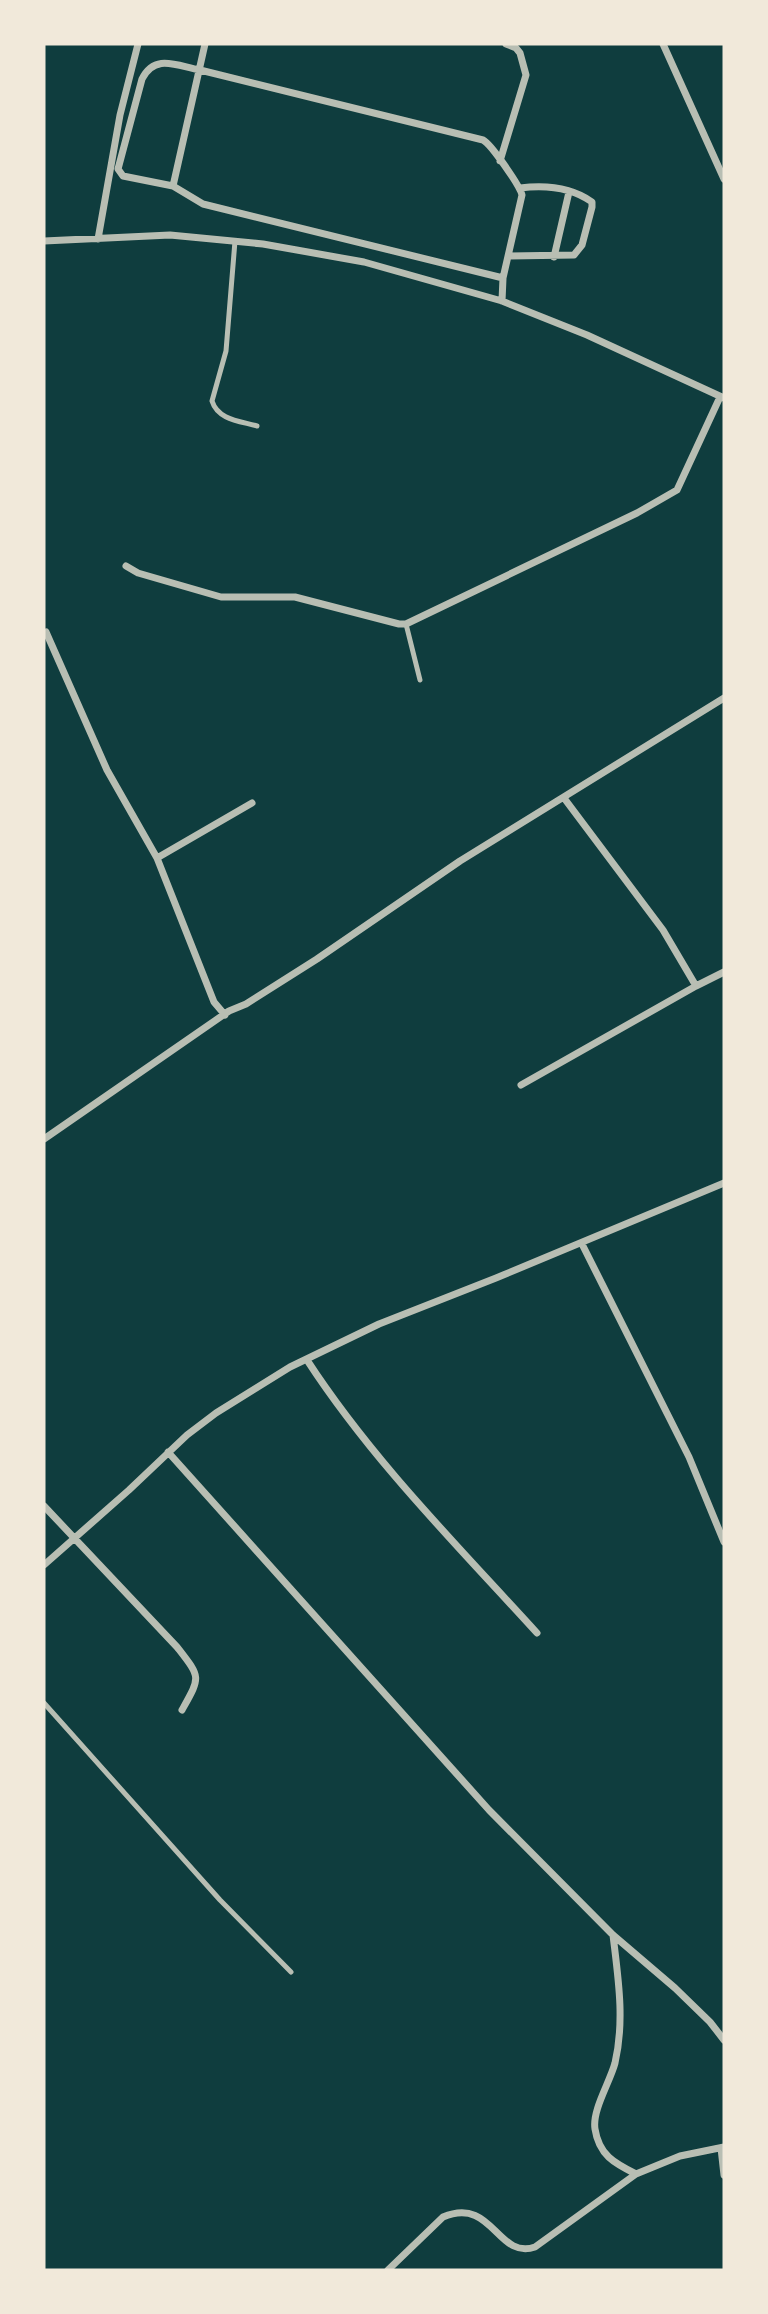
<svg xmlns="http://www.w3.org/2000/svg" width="768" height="2314" viewBox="0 0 768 2314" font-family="Manrope,sans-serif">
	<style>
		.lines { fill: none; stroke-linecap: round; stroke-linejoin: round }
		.service { stroke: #b8beb3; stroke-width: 5 }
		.minor { stroke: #b8beb3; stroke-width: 7 }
	</style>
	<rect width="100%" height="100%" fill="#0f3d3e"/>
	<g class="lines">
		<!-- service -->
		<path class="service" d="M235,241L226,351L212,401C218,420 240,421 257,426
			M406,624L420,680
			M44,1703L220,1900L291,1972"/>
		<!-- minor -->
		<path class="minor" d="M205,44L173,186L203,204L503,278
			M663,44L724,179
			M500,161L526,75L520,53L516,48L506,44
			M173,186L123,176L118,169L142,79C155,53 177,66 200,70L483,140C491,144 520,186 522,195L503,278L502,301
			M98,239L120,115L138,44
			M44,241L170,235L263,244L364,262L502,301L587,335L724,398
			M509,256L574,255L582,245L592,207V202C571,187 544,185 520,188
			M554,257L569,192
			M126,566L138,573L221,597H295L399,624H406L637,513L677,490L720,397
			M46,632L107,770L157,858L214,1002L225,1015
			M564,798L663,930L696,986
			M157,858L252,803
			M521,1085L696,986L724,972
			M44,1139L229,1011L246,1004L317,959L460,861L724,698
			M582,1244L689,1457L724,1542
			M307,1360C372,1460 457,1545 537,1633
			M168,1452L489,1810L613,1935L675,1988L710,2022L724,2040
			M44,1506L177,1647C201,1678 201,1676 182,1710
			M44,1565L129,1490L187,1435L216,1413L290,1367L379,1324L496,1278L724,1183
			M613,1935C618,1977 625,2020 615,2063C610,2082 592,2110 595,2129C599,2155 614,2163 636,2174
			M721,2148L724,2175
			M388,2270L443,2217C493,2196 497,2260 535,2247L636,2174L680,2156L724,2147"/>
	</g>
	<!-- border -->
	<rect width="768" height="2314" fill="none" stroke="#f1e9da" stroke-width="91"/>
</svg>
